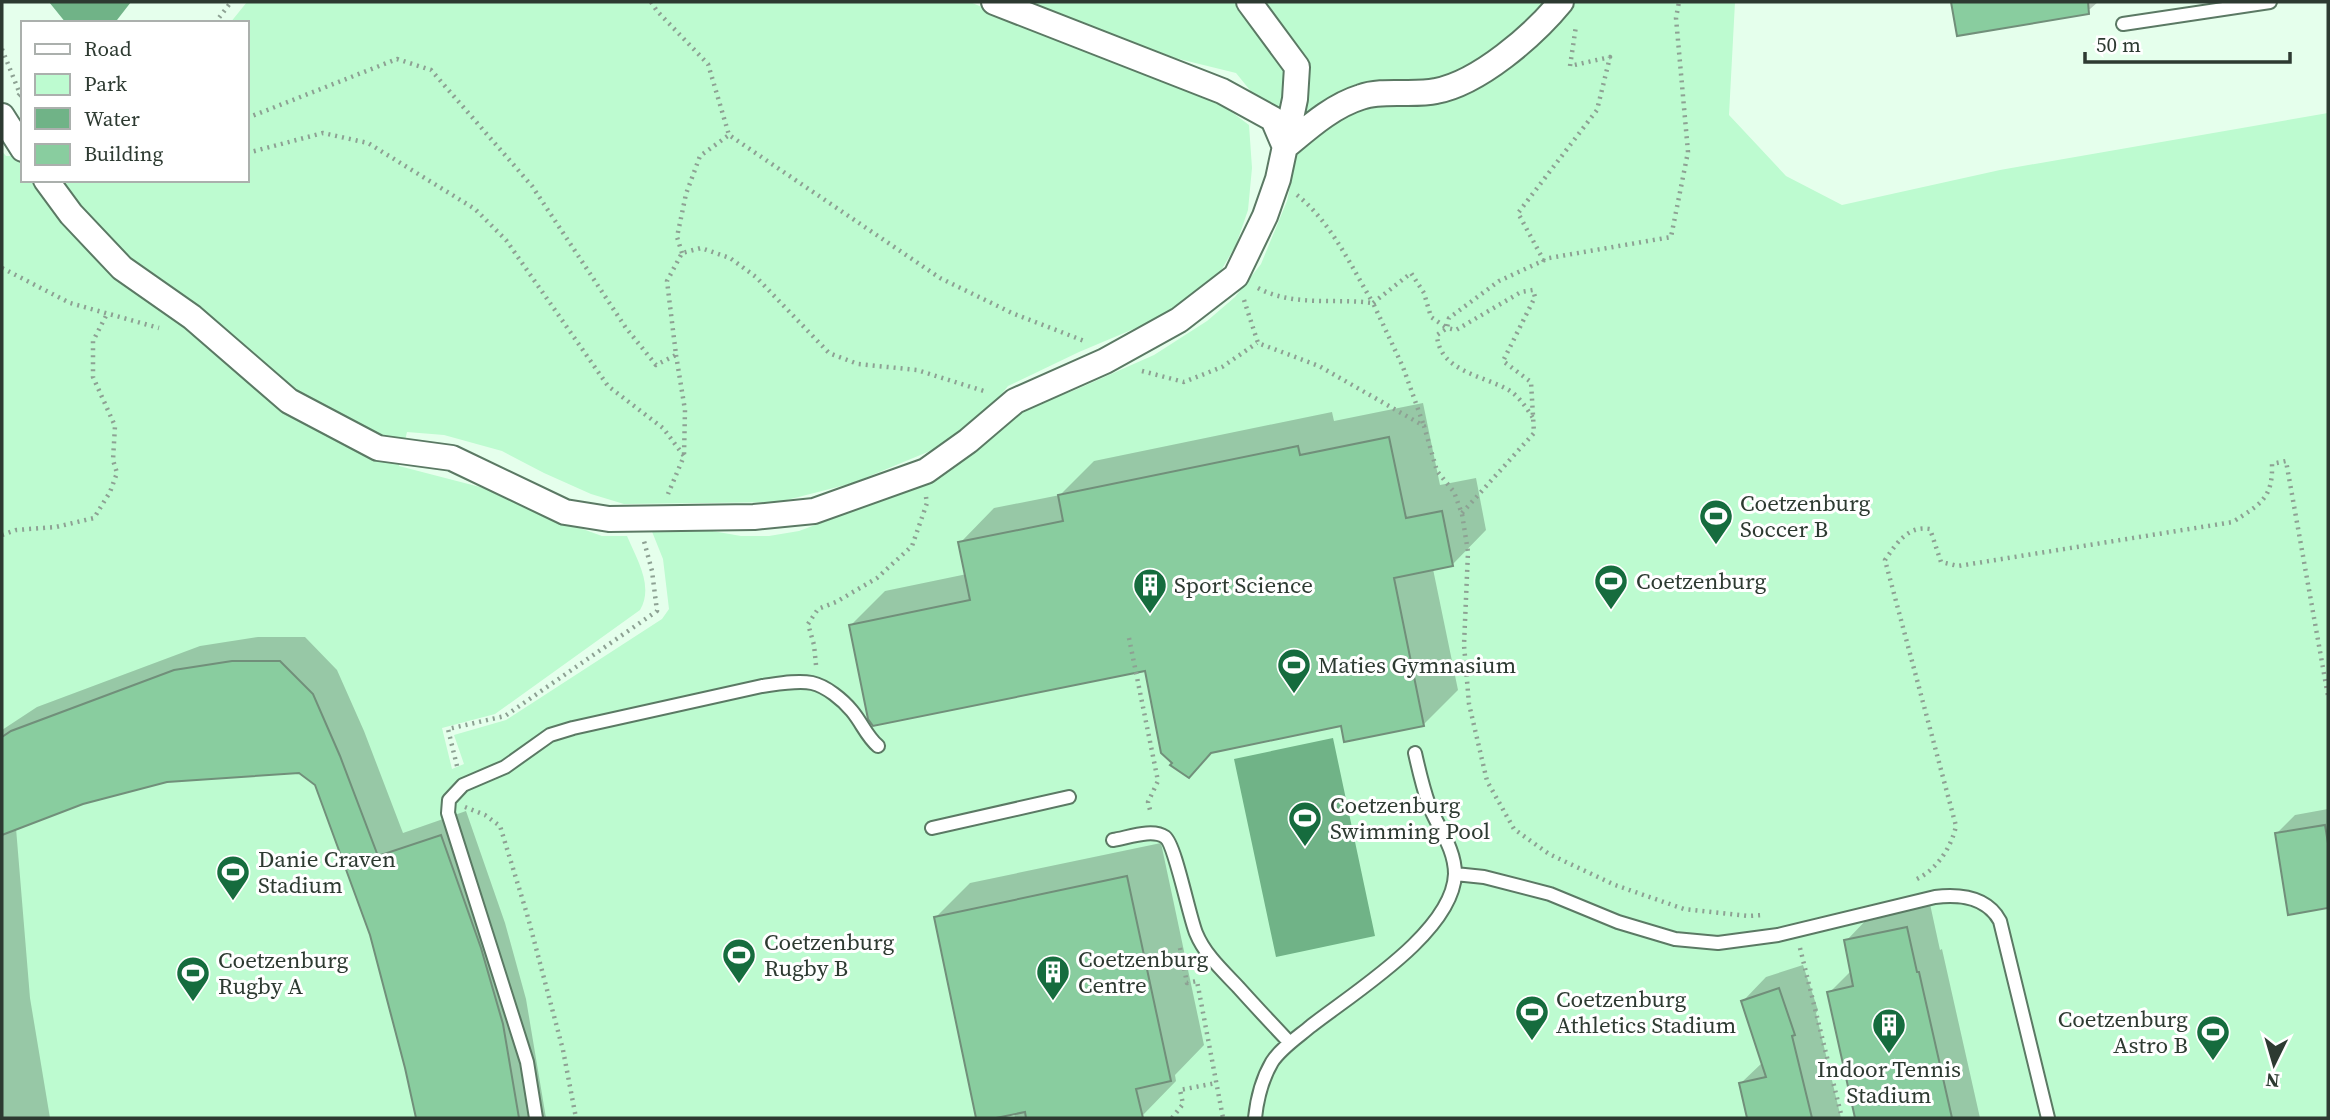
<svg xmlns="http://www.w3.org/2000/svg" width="2330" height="1120" viewBox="0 0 2330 1120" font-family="'Source Serif 4',serif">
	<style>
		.green { fill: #bdfbd0 }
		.water { fill: #70b387 }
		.shadow { fill: #0003 }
		.building { fill: #89cd9f; stroke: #718f7a; stroke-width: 2 }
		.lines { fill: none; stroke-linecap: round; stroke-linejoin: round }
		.lane-casing { stroke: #5b7964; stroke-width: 16 }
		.street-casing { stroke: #5b7964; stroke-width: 28 }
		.path { stroke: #8da193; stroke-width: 4.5; stroke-dasharray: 2 5; stroke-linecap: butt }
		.lane { stroke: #fff; stroke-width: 12 }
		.street { stroke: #fff; stroke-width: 24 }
		.labels { text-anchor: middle; stroke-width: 6; stroke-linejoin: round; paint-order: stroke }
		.poi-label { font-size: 23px; fill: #2d3a31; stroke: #fff; text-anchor: start }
	</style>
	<rect width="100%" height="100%" fill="#e5ffec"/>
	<!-- green -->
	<path class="green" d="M247,2H970L1071,45L1213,98L1249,125L1252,168L1248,210L1236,245L1219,274L1181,309L1079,352L1008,386L981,420L942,446L853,483L779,502L624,504L591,494L544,473L502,451L444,435L407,432L399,466L503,493L555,519L602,536H627C637,560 654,586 640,610L495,714L442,728L452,769L464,764L454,735L506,720L662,619L669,609L663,559L651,529L695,528L741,536H769L799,531L834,518L1015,412L1075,390L1154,355L1207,321L1235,297L1261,264L1287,201L1298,149L1236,73L1175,58L1024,2H1735L1729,115L1786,176L1842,205L2000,170L2328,113V1118H2V151L6,156H23V180H247V23H230Z"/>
	<!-- water -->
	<path class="water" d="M49,2H131L117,20L66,23Z
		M1333,738L1375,936L1276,957L1234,759Z"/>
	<!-- shadow -->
	<path class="shadow" d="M1953,2H2098L2090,9L1958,34Z
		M1423,403L1440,485L1476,478L1486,530L1452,565L1433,569L1458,690L1424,724H1342L1214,750L1189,776L1146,669L851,625L885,591L967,574L960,543L994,508L1060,495L1094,461L1332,412L1334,421Z
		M258,637H305L337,670L364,731L403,833L466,811L505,923L526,999L546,1118H418L407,1067L372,934L316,784L299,771L167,780L82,803L16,828L30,998L50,1118H2V730L37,707L200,646Z
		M2328,809V906L2290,913L2277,833L2295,815Z
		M1161,843L1204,1045L1175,1075L1176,1081L1142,1116L1129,1118H1015L1014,1113L978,1118L936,917L970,883Z
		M1930,904L1940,950L1942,949L1980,1118H1857L1829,993L1852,970L1846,941L1869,917Z
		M1803,965L1818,1010L1816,1013L1841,1118H1749L1741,1083L1763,1062L1743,1001L1766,977Z"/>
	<!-- building -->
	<path class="building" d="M1951,2H2088L2089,14L1957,36Z
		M1389,437L1406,518L1442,511L1453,566L1394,578L1424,726L1344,742L1341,726L1211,753L1189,778L1170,765L1172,763L1161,753L1145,671L873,726L868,719L849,625L970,600L958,542L1063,521L1058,495L1298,446L1300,455Z
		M232,661H280L313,694L340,756L378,856L441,835L481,948L503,1024L519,1118H416L405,1068L370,935L315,785L299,773L167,782L83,804L2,835V737L11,731L174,670Z
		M2325,825L2328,843V908L2288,915L2275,833Z
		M1127,876L1171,1081L1136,1089L1143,1118H1026L1025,1112L996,1118H976L934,917Z
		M1907,927L1917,972H1919L1952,1118H1855L1827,992L1853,986L1844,940Z
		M1779,988L1795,1035L1792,1036L1812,1118H1747L1739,1083L1766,1077L1741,1001Z"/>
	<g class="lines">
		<!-- lane casing -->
		<g class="lane-casing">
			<path id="lane" d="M2123,24L2270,2
				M932,828L1069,797
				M1113,840C1127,838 1152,828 1165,837C1175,844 1189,916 1196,933C1205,955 1223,971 1239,988C1256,1007 1273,1025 1290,1043
				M1455,874L1484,877L1550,894L1618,922L1675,939L1718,943L1778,935L1935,897C1961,894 1987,897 2000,921L2048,1118
				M536,1118L527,1062L448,813L449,800L463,785L505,767L550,735L573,728L762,686C777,684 797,680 812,683C826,686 843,700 852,711C862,723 867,737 878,746
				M1255,1118C1257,1099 1262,1079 1272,1062C1281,1048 1298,1037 1311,1026C1353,993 1453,932 1455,874C1455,848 1438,828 1429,805C1423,788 1419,771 1415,753"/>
		</g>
		<!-- street casing -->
		<g class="street-casing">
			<path id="street" d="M994,2L1222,91L1273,119L1285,147
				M2,116L23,149
				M1285,147C1308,128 1332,106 1361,97C1382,89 1413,96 1436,91C1479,83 1534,35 1561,2
				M46,180L71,214L122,268L192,317L289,401L378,448L452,458L565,512L609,519L754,517L814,511L926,471L968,441L1015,401L1105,361L1179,320L1236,276L1265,216L1278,179L1295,99L1297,67L1249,2"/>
		</g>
		<!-- path -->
		<path class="path" d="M651,2L657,11L708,64L729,135L940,278L1012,313L1087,342
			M215,23L231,2
			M2,49L20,94L18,96
			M247,118L397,59L431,70L532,186L626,328L656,365L676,355L667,281L682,253L701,248L730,258L756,277L829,353L858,364L917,370L987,392
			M247,153L323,133L368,143L475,209L506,240L608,386L663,428L684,456L668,494
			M1297,195C1331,222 1351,266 1373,303L1411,273L1424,293L1431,317L1447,328L1437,335C1439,370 1480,375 1507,389C1518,395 1526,407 1533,418
			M682,253L677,237L686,194L700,156L729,135
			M1544,261L1518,213L1597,110L1610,57L1570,66L1576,26
			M2,268L70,303L159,328
			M1258,288C1293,307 1335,298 1373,303L1403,367L1424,426
			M1244,300L1258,343L1319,366L1424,426L1437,471L1454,492L1462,514L1468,552L1464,645L1469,704L1487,781L1514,829L1549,854L1615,885L1684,909L1748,916L1763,915
			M676,355L685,410L684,455
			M1142,371L1184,382L1222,367L1257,343
			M1462,513L1534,433L1531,382L1503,361L1535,297L1533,290L1521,292L1456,330L1447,328L1449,318L1499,281L1549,258L1671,237L1688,152L1676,18L1679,2
			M2,535L16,530L56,527L94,518L110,492L117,473L113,460L115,426L93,377V341L108,312
			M1129,638L1158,781L1148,802L1151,814
			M816,665L814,645L808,624L818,609L836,602L877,578L912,546L927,503L926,497
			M457,766L448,729L505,716L657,611L652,571L644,541
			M465,807L485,815L500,826L527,914L563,1050L576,1118
			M1917,879C1937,869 1951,848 1956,826L1885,560C1896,544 1908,525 1930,529L1941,562L1958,566L2233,522C2260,504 2273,499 2272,464L2286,461L2328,696
			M1180,948L1187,983L1197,981L1223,1118
			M1800,948L1842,1118
			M1172,1118L1183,1104L1180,1090L1216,1083"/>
		<!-- lane -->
		<use href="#lane" class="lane"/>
		<!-- street -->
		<use href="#street" class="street"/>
	</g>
	<!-- icons -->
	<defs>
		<g id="stadium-pin" transform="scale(1.75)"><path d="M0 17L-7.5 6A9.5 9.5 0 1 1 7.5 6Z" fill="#166c3e" stroke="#fff"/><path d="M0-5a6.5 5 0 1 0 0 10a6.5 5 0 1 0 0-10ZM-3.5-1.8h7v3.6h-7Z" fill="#fff"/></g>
		<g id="building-pin" transform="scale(1.75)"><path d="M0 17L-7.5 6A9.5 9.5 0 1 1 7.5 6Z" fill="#166c3e" stroke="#fff"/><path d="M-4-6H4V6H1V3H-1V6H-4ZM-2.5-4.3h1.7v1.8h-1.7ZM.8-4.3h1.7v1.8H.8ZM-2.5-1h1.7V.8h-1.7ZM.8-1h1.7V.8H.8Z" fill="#fff"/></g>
	</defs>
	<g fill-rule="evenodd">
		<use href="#stadium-pin" x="1716" y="516"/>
		<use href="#stadium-pin" x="1611" y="581"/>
		<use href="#building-pin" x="1150" y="585"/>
		<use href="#stadium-pin" x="1294" y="665"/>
		<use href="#stadium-pin" x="1305" y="818"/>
		<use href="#stadium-pin" x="233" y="872"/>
		<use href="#stadium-pin" x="739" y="955"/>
		<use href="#building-pin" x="1053" y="972"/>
		<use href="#stadium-pin" x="193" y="973"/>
		<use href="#stadium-pin" x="1532" y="1012"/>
		<use href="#building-pin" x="1889" y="1025"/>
		<use href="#stadium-pin" x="2213" y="1032"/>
	</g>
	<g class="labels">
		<!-- poi labels -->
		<g class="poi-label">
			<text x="1740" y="511">Coetzenburg<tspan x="1740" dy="26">Soccer B</tspan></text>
			<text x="1636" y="589">Coetzenburg</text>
			<text x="1174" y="593">Sport Science</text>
			<text x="1318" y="673">Maties Gymnasium</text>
			<text x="1330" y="813">Coetzenburg<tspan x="1330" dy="26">Swimming Pool</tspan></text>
			<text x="258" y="867">Danie Craven<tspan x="258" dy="26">Stadium</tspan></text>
			<text x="764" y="950">Coetzenburg<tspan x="764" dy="26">Rugby B</tspan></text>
			<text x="1078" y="967">Coetzenburg<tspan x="1078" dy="26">Centre</tspan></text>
			<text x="218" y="968">Coetzenburg<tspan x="218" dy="26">Rugby A</tspan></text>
			<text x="1556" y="1007">Coetzenburg<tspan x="1556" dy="26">Athletics Stadium</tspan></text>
			<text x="2188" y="1027" text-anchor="end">Coetzenburg<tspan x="2188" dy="26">Astro B</tspan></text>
			<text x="1889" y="1077" text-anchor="middle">Indoor Tennis<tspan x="1889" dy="26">Stadium</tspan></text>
		</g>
	</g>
	<!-- border -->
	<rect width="2330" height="1120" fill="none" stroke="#2d3a31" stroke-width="7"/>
	<!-- legend -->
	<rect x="21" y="21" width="228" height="161" fill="#ffffff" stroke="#abb0ad" stroke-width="2"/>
	<rect x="35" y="44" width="35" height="10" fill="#ffffff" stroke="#abb0ad" stroke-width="2"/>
	<text x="84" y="56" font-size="21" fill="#2d3a31">Road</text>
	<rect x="35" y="74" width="35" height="21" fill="#bdfbd0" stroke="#abb0ad" stroke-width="2"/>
	<text x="84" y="91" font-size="21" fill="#2d3a31">Park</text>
	<rect x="35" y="108" width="35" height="21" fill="#70b387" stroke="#abb0ad" stroke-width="2"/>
	<text x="84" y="126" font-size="21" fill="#2d3a31">Water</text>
	<rect x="35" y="144" width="35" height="21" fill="#89cd9f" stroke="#abb0ad" stroke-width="2"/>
	<text x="84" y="161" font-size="21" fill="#2d3a31">Building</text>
	<!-- north arrow -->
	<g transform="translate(2274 1064) rotate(185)" stroke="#ffffff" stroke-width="5" paint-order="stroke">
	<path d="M0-5L12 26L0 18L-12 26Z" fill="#2d3a31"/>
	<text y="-10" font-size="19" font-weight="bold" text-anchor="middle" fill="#2d3a31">N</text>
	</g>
	<!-- scale -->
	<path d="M2085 52v10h205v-10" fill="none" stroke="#2d3a31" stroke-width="3.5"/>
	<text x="2096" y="52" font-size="21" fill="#2d3a31" stroke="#ffffff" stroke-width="5" paint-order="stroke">50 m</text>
</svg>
